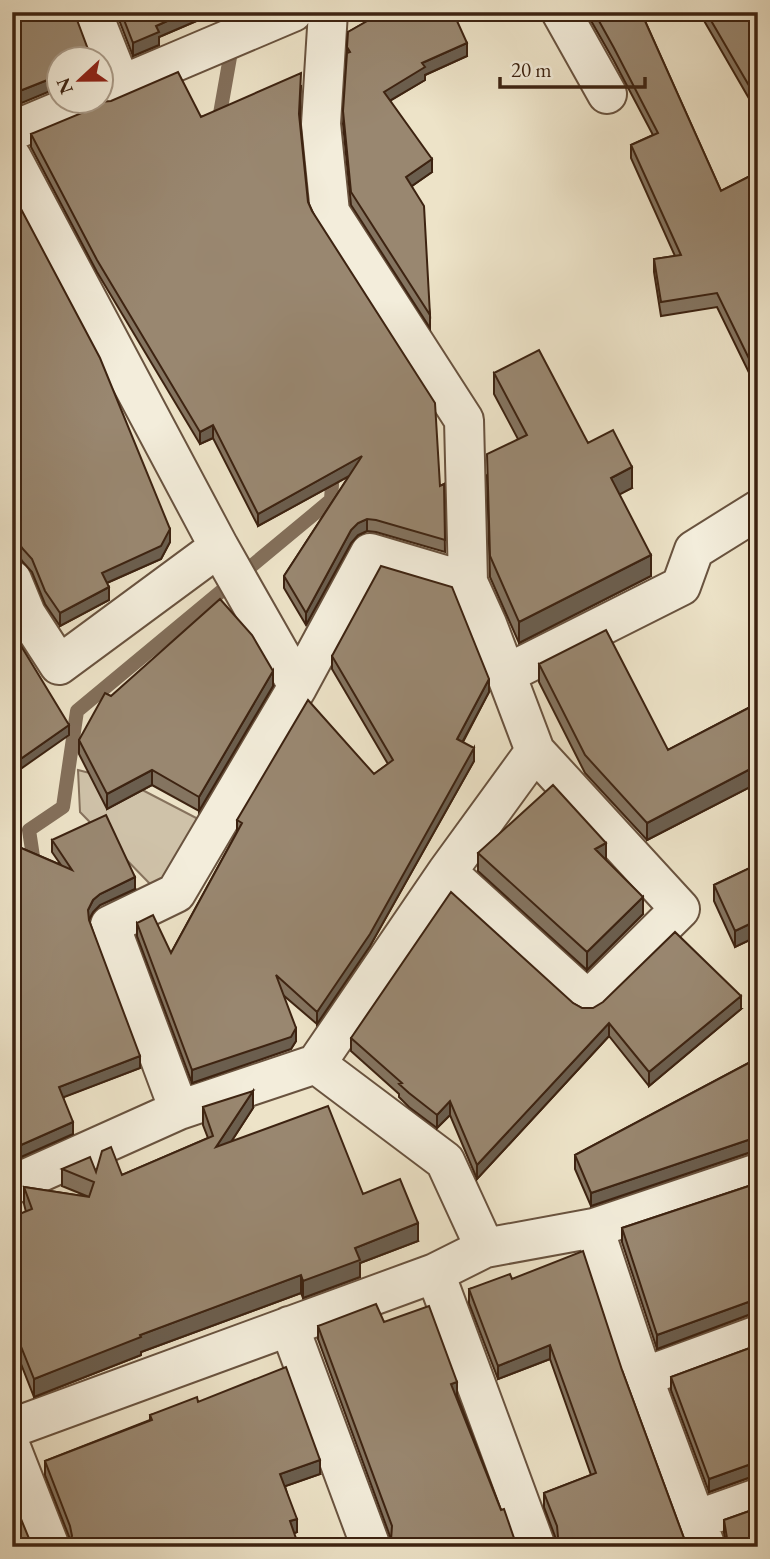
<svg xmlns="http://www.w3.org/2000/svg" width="770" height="1559" viewBox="0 0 770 1559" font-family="'EB Garamond',serif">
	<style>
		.green { fill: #cfc2a9; stroke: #86725d; stroke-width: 2 }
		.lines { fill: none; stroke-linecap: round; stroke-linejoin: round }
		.stream { stroke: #836f5a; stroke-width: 14 }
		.minor-casing { stroke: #69533f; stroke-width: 42 }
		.minor { stroke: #f3eddb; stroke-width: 38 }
		.wall { fill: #847460; stroke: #3d2311; stroke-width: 2 }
		.shaded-wall { fill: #6b5e4e; stroke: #3d2311; stroke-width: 2 }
		.building { fill: #998770; stroke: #3d2311; stroke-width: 2 }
	</style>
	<rect width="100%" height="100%" fill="#ede3c8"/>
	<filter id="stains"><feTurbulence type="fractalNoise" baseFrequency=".00286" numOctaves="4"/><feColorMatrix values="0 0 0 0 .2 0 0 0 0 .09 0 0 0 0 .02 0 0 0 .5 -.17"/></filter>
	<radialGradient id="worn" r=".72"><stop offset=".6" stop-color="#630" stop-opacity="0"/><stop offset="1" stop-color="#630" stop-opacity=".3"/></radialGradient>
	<!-- green -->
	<path class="green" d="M78,770L129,783L202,821L168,881L153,887L80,812Z"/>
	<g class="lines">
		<!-- stream -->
		<path class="stream" d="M218,125L238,12
			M35,870L29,830L63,807L77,711L331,500L333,469"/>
		<!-- minor casing -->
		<g class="minor-casing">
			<path id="minor" d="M92,12L121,85
				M328,12L321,124L330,212L464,420L468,582L487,624L535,751L680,909L588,1000L447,872
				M561,12L607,94
				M102,93L293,12
				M12,131L81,102
				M12,158L219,547L298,686
				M12,580L26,614L59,665L219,547
				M506,674L681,586L694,550L758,510
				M316,1064L447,872L535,751
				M179,1110L110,925L176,893L298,686L370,553L468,582
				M12,1185L179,1110L316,1064L445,1161L485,1248
				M594,1228L643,1377L706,1547
				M435,1273L536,1547
				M289,1326L371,1547
				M643,1377L758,1335
				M12,1428L435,1273L485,1248L594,1228L758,1173
				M12,1450L50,1547
				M696,1520L758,1498"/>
		</g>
		<!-- minor -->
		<use href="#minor" class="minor"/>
	</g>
	<!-- wall -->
	<path class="wall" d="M116,12H215V13L159,37V45L133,56Z
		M367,12H453L467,56L425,75V80L390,101L432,172L412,186L430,315V328L351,205L343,124L348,32L378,15Z
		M586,12H641L721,191L758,172V391L717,307L661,316L654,272V259L675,256L631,158V145L653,135L614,61Z
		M699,12H758V114Z
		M301,86L300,118L308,202L440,486L444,484L445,552L376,532L367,531L358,535L351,543L306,625L284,588V576L349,476L258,526L213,438L200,444L97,272L31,147V134L201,117Z
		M12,192L170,542L161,559L107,583L109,600L60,626L45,604L32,572L22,561L12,542Z
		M494,373L588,443L632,488L619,494L651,576L519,643L490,577L487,475L518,439L494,394Z
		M332,656L489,692L463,742L474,761L370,946L317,1024L283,995L296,1041L291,1049L192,1083L137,936V923L171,953L237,832V820L374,774L388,764L332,669Z
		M539,664L668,750L758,703V783L647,840L585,773L539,682Z
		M273,686L199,811L152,785L107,809L79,754V740L111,696Z
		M52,840L135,889L100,905L93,912L89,920L140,1068L63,1097L73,1134L12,1161V844L61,865L52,852Z
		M478,853L606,861L643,914L587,970L478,871Z
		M758,864V936L735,947L714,901V885Z
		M573,1003L582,1008L741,1009L649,1086L609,1036L477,1179L450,1115L437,1128L409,1107L399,1097V1094L351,1051V1038Z
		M758,1058V1152H751L591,1206L575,1169V1155Z
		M203,1107L253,1108L231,1142L363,1194L418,1241L360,1263V1277L303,1298L301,1293L141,1352V1355L34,1397L12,1341V1217L26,1212L24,1204V1187L89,1197L62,1186V1169L122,1175L208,1138L203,1125Z
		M758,1183V1314H751L657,1349L622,1242V1228Z
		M512,1279L622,1370L685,1541L556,1539L544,1507V1493L591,1475L550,1359L498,1379L469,1303V1289Z
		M384,1322L457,1395L501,1510L515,1541L519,1547H391V1539L318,1339V1326Z
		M758,1345V1477H751L709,1492L671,1390V1377Z
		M198,1402L320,1474L285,1486L297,1532L294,1533L70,1539L45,1475V1461L150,1420V1415Z
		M758,1508L726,1541L724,1533V1520Z"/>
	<!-- shaded-wall -->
	<path class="shaded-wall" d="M187,12L215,13L159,37V45L133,56V43L156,26Z
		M467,43V56L425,75V80L384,104V92L422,63Z
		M60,75V87L12,107V94Z
		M432,159V172L406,190V177Z
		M213,425V438L200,444V432Z
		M362,456V469L258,526V514Z
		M632,467V488L611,499V478Z
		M367,519V531L358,535L351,543L306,625V613L351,530L358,523Z
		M170,529V542L161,559L102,585V573Z
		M651,555V576L519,643V622Z
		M109,587V600L60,626V613Z
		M273,671V686L199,811V797Z
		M489,679V692L457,752V739Z
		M69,725V735L12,775V765Z
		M474,748V761L370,946L317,1024V1012Z
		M758,765V783L647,840V823Z
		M152,770V785L107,809V794Z
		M606,843V861L595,849Z
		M135,877V889L100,905L93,912L88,921V910L93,900L100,894Z
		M643,897V914L587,970V952Z
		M758,920V936L735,947V931Z
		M741,996V1009L649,1086V1072Z
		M609,1023V1036L477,1179V1165Z
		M296,1028V1041L291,1049L192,1083V1070Z
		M140,1056V1068L59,1099V1087Z
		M253,1091V1108L216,1165V1147Z
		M450,1101V1115L437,1128V1115Z
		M73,1122V1134L12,1161V1149Z
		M751,1139V1152L591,1206V1193Z
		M418,1223V1241L360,1263V1277L303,1298V1281L355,1248Z
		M301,1275V1293L141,1352V1355L34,1397V1379L140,1335Z
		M751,1301V1314L657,1349V1335Z
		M550,1345V1359L498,1379V1366Z
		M457,1382V1395L451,1397V1384Z
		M320,1460V1474L280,1488V1474Z
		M751,1464V1477L709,1492V1479Z
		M297,1519V1532L290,1535V1521Z"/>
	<!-- building -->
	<path class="building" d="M12,12H74L92,60H60V75L12,94Z
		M121,12H187L156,26L159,32L133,43Z
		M383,12H453L467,43L422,63L425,67L384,92L432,159L406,177L424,206L430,315L351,192L343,111L347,53L350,52L347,47L348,32Z
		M594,12H641L721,191L758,172V377L717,293L661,302L654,259L681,255L631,145L658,133L614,48Z
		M706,12H758V101Z
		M178,72L201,117L301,73L299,114L308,202L312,211L435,403L440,486L444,484L445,540L376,520L367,519L358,523L351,530L306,613L284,576L362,456L258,514L213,425L200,432L97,260L31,134L89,110L99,102L111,101Z
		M12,192L100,358L170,529L161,546L102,573L109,587L60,613L45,591L32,559L22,548L12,530Z
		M539,350L588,443L613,430L632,467L611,478L651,555L519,622L490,556L487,454L527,435L494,373Z
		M381,566L452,587L489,679L457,739L474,748L370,934L317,1012L276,975L296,1028L291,1037L192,1070L137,923L153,915L171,953L242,823L237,820L308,700L374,774L393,760L332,656Z
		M220,599L252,635L273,671L199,797L152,770L107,794L79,740L105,693L111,696Z
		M606,630L668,750L758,703V765L647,823L585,755L539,664Z
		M12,631L69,725L12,765Z
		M553,785L606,843L595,849L643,897L587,952L478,853Z
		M106,815L135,877L100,894L93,900L88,910L89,920L140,1056L59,1087L73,1122L12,1149V844L72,870L52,840Z
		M758,864V920L735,931L714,885Z
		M451,892L573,1003L582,1008H593L603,1002L675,932L741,996L649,1072L609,1023L477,1165L450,1101L437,1115L409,1093L399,1084L402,1083L351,1038Z
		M758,1058V1138L751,1139L591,1193L575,1155Z
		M253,1091L216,1147L328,1106L363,1194L400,1179L418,1223L355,1248L360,1260L303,1281L301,1275L140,1335L141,1337L34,1379L12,1324V1217L32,1209L24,1187L89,1197L94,1182L62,1169L90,1157L96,1172L102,1151L111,1147L122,1175L213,1136L203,1107Z
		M758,1183V1300L751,1301L657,1335L622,1228Z
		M583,1251L622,1370L685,1541L690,1547H553L558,1537L557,1526L544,1493L596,1473L550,1345L498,1366L469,1289L510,1274L512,1279Z
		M376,1304L384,1322L429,1306L457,1382L451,1384L501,1510L504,1509L515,1541L519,1547H394L391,1540L392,1526L318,1326Z
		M758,1345V1463L751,1464L709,1479L671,1377Z
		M286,1367L320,1460L280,1474L297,1519L290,1521L299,1547H67L72,1536L70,1526L45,1461L152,1420L150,1415L197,1397L198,1402Z
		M12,1497L30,1541L34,1547H12Z
		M758,1508V1547H723L727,1538L724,1520Z"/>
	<!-- margin -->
	<rect width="770" height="1559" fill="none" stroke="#ede3c8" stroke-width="42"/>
	<rect x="14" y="14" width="742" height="1531" fill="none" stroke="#3d2311" stroke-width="3.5"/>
	<rect x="21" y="21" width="728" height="1517" fill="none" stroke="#3d2311" stroke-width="2"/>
	<!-- north arrow -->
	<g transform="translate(80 80) rotate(248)"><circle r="33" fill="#f3eddb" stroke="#aa9c8a" stroke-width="2"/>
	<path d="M0-5L12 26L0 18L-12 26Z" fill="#8f2418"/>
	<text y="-10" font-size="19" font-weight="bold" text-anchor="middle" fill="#3d2311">N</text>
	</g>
	<!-- scale -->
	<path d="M500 77v10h145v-10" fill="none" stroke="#3d2311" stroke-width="3.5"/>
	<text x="511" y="77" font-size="21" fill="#3d2311" stroke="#f3eddb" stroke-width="5" paint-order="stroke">20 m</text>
	<rect width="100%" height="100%" filter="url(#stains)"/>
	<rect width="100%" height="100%" fill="url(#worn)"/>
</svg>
